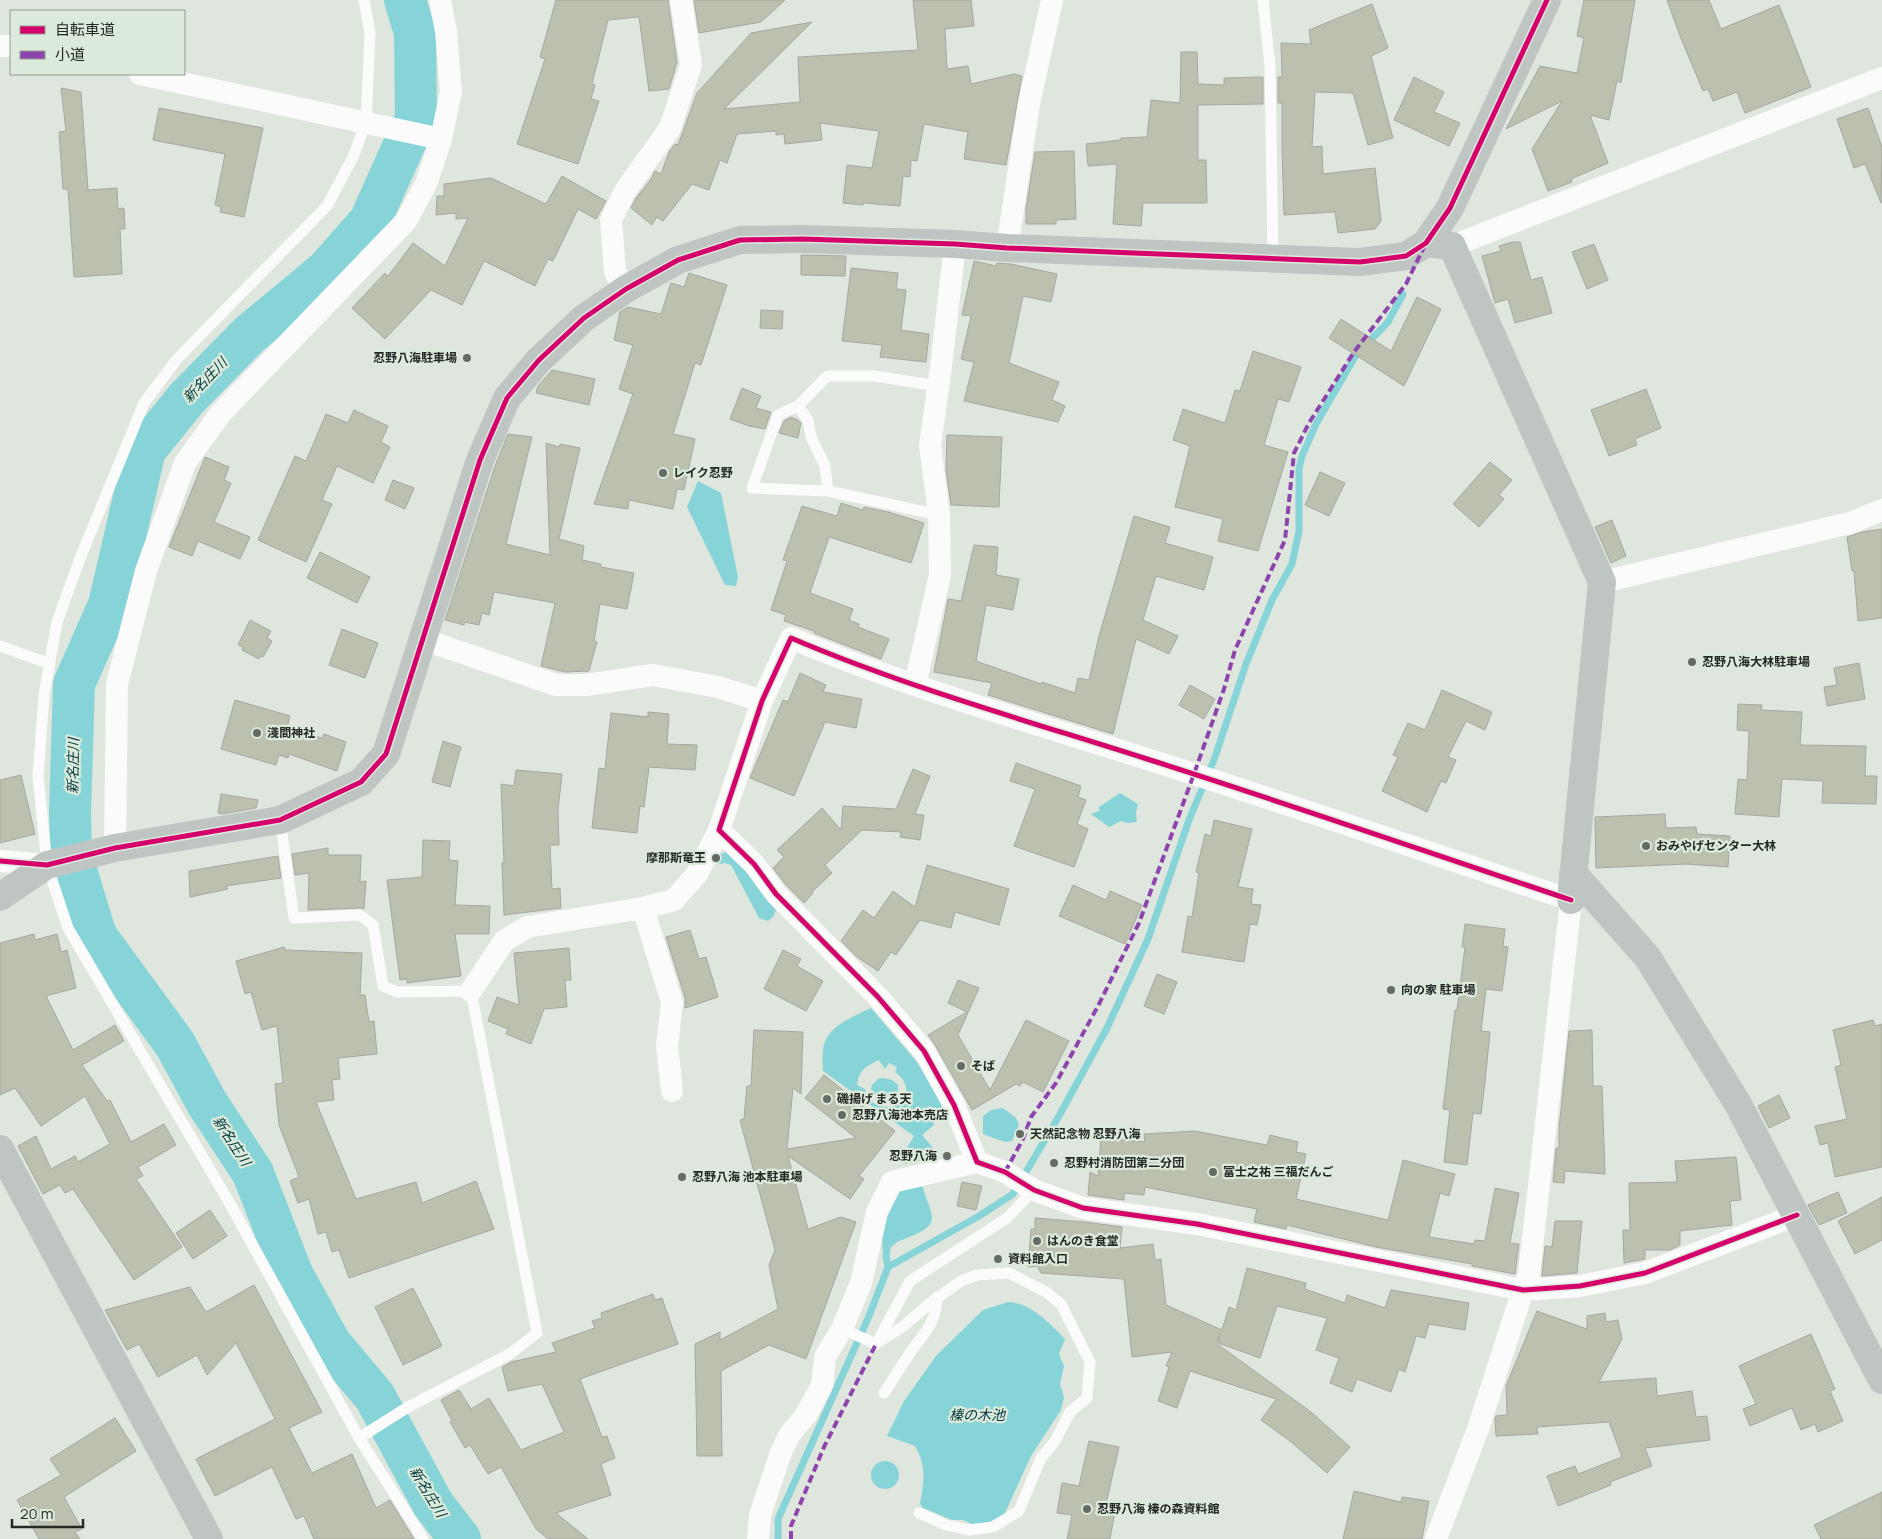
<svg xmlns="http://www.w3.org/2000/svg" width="1882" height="1539" viewBox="0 0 1882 1539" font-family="Manrope,'Noto Sans JP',sans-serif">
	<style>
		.water { fill: #87d4d8; fill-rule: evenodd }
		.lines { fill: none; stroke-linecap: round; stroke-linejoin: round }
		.stream { stroke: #87d4d8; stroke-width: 7 }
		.river { stroke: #87d4d8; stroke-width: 42 }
		.building { fill: #bbc1ae; stroke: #a5a8a2 }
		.lane { stroke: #fafbfa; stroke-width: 11 }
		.street { stroke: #fafbfa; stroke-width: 22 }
		.secondary { stroke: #bfc5c2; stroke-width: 28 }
		.quiet { stroke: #8e44ad; stroke-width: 4; stroke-dasharray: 8 4; stroke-linecap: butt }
		.cycleway-casing { stroke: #dceadb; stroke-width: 8 }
		.cycleway { stroke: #d6006c; stroke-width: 5 }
		.poi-dot { fill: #656b65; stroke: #dceadb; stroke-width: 2 }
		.labels { text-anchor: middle; stroke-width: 4.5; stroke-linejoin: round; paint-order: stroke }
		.poi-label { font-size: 12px; font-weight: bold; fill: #242924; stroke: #dceadb; text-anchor: start }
		.water-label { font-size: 14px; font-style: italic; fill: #03383c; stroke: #dceadb }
	</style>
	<rect width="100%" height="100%" fill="#dfe6de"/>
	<!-- water -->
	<path class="water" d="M698,481L721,493L738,577L736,586L725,585L687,507Z
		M1120,793L1138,804L1136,813L1137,822L1128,823L1121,821L1109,827L1091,814L1099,811V807Z
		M725,852L733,854L776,910L773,917L768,921L759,918L731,865L724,863L720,864L717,862L718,856Z
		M871,1008L922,1068L943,1106L938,1116L933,1120L934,1125L922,1135L935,1150L931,1160L926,1159L905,1164L907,1148L914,1136L823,1071C823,1065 822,1058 823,1051C824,1027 853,1017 871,1008ZM879,1060L885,1069L889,1063L897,1067L895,1072C913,1084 909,1107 887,1107C880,1107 874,1103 868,1100L865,1089L857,1085C859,1070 866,1066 879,1060Z
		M884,1078L892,1080L898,1085V1092L893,1098C883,1100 877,1099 871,1089L872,1085L878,1079Z
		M1003,1108L1016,1118L1019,1125L1012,1141L1005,1142L983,1134V1116L991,1110Z
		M918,1183L923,1187C925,1197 931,1208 932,1217C933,1232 905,1237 896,1243C891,1247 889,1250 883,1252C880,1231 887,1213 895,1193Z
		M1008,1302C1031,1303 1049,1323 1065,1339L1059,1354L1064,1366L1060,1384L1064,1397L1061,1410L1031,1456L1004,1515L987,1523L972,1524L963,1520H952L923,1508L920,1504C924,1481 927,1467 915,1446L887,1436L904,1401L936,1356L983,1310Z
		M871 1475a14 14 0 1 1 28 0a14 14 0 1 1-28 0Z"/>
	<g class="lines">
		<!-- stream -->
		<path class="stream" d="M888,1267L886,1256L888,1243
			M778,1539V1519L869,1316L888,1267L979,1216L1013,1194L1059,1116L1107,1028L1148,939L1189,820L1214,760L1246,664L1272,600L1292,564L1299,531V469L1302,456L1316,424L1356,355L1388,322L1403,294"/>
		<!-- river -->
		<path class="river" d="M405,0L415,33L416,118L370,221L326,271L250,334L187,398L145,450L109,605L74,684L70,812L71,854L96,936L175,1044L207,1103L253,1173L292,1274L330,1343L375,1397L433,1504L460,1539"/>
	</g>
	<!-- building -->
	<path class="building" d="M556,0H668L677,62L669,89L649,91L639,17L608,20L592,84L595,85L591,99L599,101L578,164L517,144L545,59L540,57Z
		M694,0H785L761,22L699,33Z
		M913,0H971L974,26L945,29L947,69L968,66L971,84L1014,74L1022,76L1006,165L964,159L968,132L924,124L917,161L911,160L910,177L903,176L900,206L864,203L863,205L843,203L847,165L872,168L879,131L820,123L822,140L785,144L784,134L776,135V131L737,134L727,163L720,160L709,190L692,184L663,221L657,217L652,225L631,208L636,198L651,179L655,171L661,174L669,152L675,144L678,145L697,93L751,33L812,22L724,109L800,102L798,57L918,50Z
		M1584,0H1635L1621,83L1617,81L1609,120L1590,115L1608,163L1571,179L1572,182L1548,191L1532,149L1562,101L1506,129L1540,66L1577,73L1584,38L1577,36Z
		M1667,0H1709L1721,29L1779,5L1811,87L1745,113L1737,92L1713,101L1708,89L1703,91L1680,36Z
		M1372,4L1388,48L1371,56L1393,138L1368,145L1353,93L1315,92L1312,147L1322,146L1323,174L1375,168L1381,221L1375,229L1338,233L1335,212L1284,215L1282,148V103H1278V77H1282L1281,43L1311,44L1309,30Z
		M1181,52H1197L1198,84L1224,85V78L1263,77V104L1198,105V160H1206L1207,203H1143L1141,226L1113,224L1117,164L1088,166L1086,144L1121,140V138L1147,137L1151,100L1180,103Z
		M1414,77L1444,92L1434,112L1460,123L1449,146L1394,120Z
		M61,88L81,92L88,190L117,188L118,209L124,208L125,229H120L122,274L74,277L68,189H63L59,132L66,131Z
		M159,108L263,128L244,217L220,212L221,207L215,205L225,154L153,140Z
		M1868,108L1882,147L1881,203L1865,164L1854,168L1837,119Z
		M1074,151L1076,219L1056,220V224H1026V209L1035,152Z
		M562,176L606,201L596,219L578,209L553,261L548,259L535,286L484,261L462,305L431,290L385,339L352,308L385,273L388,276L413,243L445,266L468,218L456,219V213L436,215L437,196H444V184L491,178L546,204Z
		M1512,242H1520L1531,280L1542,277L1552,313L1515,323L1508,299L1495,303L1482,256L1501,251L1499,246Z
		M1594,244L1608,280L1587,289L1572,252Z
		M801,255L846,256L845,276L801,275Z
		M974,261L996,266L997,263L1011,264L1057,274L1051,302L1023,296L1009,363L1059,382L1052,400L1065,406L1058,422L964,401L974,362L961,359L971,316L962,315Z
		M851,268L898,273L896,289L906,290L901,330L929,334L926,362L880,357L882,345L842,341Z
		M689,273L727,285L701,365L695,363L673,434L695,439L684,490L677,489L673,509L629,500L628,509L594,504L633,394L619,389L633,345L614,340L620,312L628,307L661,314L671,283L684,287Z
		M1417,297L1441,309L1404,386L1329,338L1341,319L1391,351Z
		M761,310L783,311L782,329L760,328Z
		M1253,351L1301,367L1289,402L1278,399L1264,445L1288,452L1258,551L1218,541L1223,519L1175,507L1190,446L1173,440L1183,409L1225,423L1235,390L1240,391Z
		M552,370L595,379L589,405L536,393L538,386Z
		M742,388L761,396L756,408L771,412L765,429L749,426L730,419Z
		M1646,389L1661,428L1635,439L1637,445L1609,456L1591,410Z
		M354,410L388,426L381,442L390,447L373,483L337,466L322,500L332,504L306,562L258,540L295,456L306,461L326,414L348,423Z
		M791,417L798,420L801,423L798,438L779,433L784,421Z
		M508,434L532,437L506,544L550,555L546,443L559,447L560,444L580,448L559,539L584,546L582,560L601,564V567L634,573L627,609L600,604L594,641L597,642L589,671L565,672L541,666L555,603L494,592L489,615L482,613L479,625L465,622L464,625L445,620L495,466Z
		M947,435L1002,437L999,507L951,505L946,470Z
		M205,457L229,467L224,480L231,483L214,522L250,537L240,559L198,541L192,556L169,547Z
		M1490,462L1512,480L1499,495L1504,499L1479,527L1453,504Z
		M1320,472L1345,483L1329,516L1305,505Z
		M393,480L414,488L405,509L385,500Z
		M841,503L863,510L864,507L888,512L924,523L911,563L829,537L810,593L853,609L849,620L859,624L858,627L889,639L881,659L814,633V631L784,621L786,615L771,610L787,561L783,560L802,506L837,516Z
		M1134,516L1170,527L1165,543L1213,557L1204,590L1156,576L1143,620L1178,636L1169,654L1136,639L1113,734L988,695L992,683L934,672L948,599L961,601L974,545L998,547L996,575L1019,579L1013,610L986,605L976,661L1041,684L1042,682L1075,693L1078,678L1089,680L1099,636Z
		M1612,520L1626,556L1611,563L1595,527Z
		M1882,529V618L1858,621L1854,571H1852L1847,537L1862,532Z
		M320,552L370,577L357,603L307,578Z
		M250,620L271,631L267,638L272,641L263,657L260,656L259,659L242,650L243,647L238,645Z
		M342,629L378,643L365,678L329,665Z
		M1859,663L1865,699L1827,706L1824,687L1837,685L1834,668Z
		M800,673L826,685L823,692L862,699L856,728L825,722L794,796L750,778L783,700L788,702Z
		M1190,685L1215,699L1204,719L1179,705Z
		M1442,690L1492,712L1485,730L1466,721L1448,757L1456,760L1446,783L1441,781L1427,812L1382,791L1398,757L1393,755L1408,723L1425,730Z
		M235,700L290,716L287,728L322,738L324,734L346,742L337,771L289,754L288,758L279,755L276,765L221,749Z
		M1738,704L1762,705L1761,710L1802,712L1800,745L1866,746L1865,776H1877L1876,804L1822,803L1823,781L1782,779L1779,817L1735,814L1738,779L1747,780L1749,731L1737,730Z
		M648,712L669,714L667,744L697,745L695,770L649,767L644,807L640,806L637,833L592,828L599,768L605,769L611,713L648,717Z
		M443,741L461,747L450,787L432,782Z
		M1016,763L1081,786L1078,797L1086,800L1077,824L1088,829L1074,867L1014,846L1035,789L1010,781Z
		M913,769L930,776L915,814L924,815L920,840L900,837L901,832L862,830L825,865L832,873L812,892L813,893L804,903L786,885L773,868L784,857L777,850L822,808L841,830L843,806L896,809Z
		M516,770L562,774L558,810L559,845H550L552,889L560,888L561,908L504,915L502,863H504L501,784L514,786Z
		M21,775L35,834L0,843V780Z
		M221,794L258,800L256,808L222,814L218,813Z
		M1665,814L1666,828L1696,827L1697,834L1730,836L1728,867L1687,864L1596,868L1595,817Z
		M1214,820L1252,829L1238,887L1253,889L1251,904L1261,905L1257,925L1250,924L1244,962L1182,952L1188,916L1192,917L1199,873L1196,872L1205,834L1211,836Z
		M423,840L450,841L449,860L458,861L455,905L490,906L489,934H455L461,976L407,983V979L400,980L387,880L422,877Z
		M328,848V855H361L360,882L366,881L364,909L360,908L308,910L309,873L295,875L292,854Z
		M278,856L281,878L226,886L228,889L190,897L189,871Z
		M927,865L1009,889L999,925L955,912L951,928L920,920L896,955L891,952L878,971L857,957L841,941L863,910L874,918L893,891L915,907Z
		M1073,885L1106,900L1110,891L1142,905L1125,944L1059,916Z
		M1465,924L1505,929L1503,946L1508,947L1502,991L1486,989L1481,1031L1490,1032L1485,1082L1481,1114L1473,1113L1467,1165L1444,1162L1450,1110L1443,1109L1455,1010H1457L1465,947H1462Z
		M690,930L699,959L706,957L718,997L685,1008V998L666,937Z
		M34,934L35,940L57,934L61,952L67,950L76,988L46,996L73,1050L115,1025L124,1041L82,1065L107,1101L110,1100L131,1142L164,1124L176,1145L138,1167L143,1176L136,1179L182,1247L134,1280L73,1189L65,1193L60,1185L43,1194L18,1146L36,1136L51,1169L75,1156L78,1162L110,1144L85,1096L41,1126L15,1088L0,1095V943Z
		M284,947L285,950L362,953L360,995H365L369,1022L374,1021L377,1054L338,1058L340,1079L332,1080L334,1100L316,1102L356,1199L416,1182L422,1203L476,1181L494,1229L349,1278L339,1250L332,1252L326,1232L318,1234L309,1199L298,1203L290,1181L299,1177L279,1125L275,1084L283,1083L277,1026L262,1030L251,992L245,994L236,961Z
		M569,948L571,980H565L567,1007L544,1009L531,1044L506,1034L508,1029L488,1021L497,997L519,1005L514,953Z
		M783,950L801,959L797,966L823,981L806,1011L764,989Z
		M1157,974L1177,982L1164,1014L1144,1006Z
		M958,980L979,988L958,1035L990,1090L1026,1020L1069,1041L1043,1092L1023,1082L1020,1086L1016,1084L972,1110L935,1045L928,1035L967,1012L948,1003Z
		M1873,1020L1875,1026L1882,1024V1167L1835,1177L1828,1143L1820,1145L1815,1126L1847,1119L1835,1067L1841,1065L1833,1030Z
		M754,1030L803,1032L801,1094L793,1088L787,1149L856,1138L805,1098L824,1075L895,1131L859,1176L864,1179L850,1199L788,1156L808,1229L841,1217L856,1222L806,1359L769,1345L721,1371L722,1456H697L695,1344L720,1332V1340L778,1309L769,1265L775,1250L740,1120L744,1119L747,1086H751Z
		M1592,1030L1593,1086H1602L1605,1174L1565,1171L1564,1183L1553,1182L1556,1148H1559V1129L1569,1031Z
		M1779,1095L1790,1118L1769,1128L1758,1106Z
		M1195,1131L1267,1145L1270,1135L1298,1142L1296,1152L1306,1154L1296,1199L1388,1220L1403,1160L1455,1174L1449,1196L1440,1193L1429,1237L1474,1244L1475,1240L1485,1241L1495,1188L1519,1193L1510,1243L1519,1244L1515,1274L1472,1266V1264L1376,1247L1287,1225L1286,1229L1254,1222L1257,1209L1145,1187L1144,1195L1124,1193V1200L1088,1195L1090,1172L1098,1176L1101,1138L1145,1142L1144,1134Z
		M1736,1157L1741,1200L1730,1201L1732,1225L1680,1231V1245L1670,1250H1645V1259L1624,1263L1623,1230H1630L1629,1183L1677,1182L1675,1161Z
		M962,1182L982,1186L976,1210L957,1206Z
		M1838,1192L1847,1213L1819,1225L1808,1205Z
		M1882,1197V1240L1855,1254L1838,1221Z
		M210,1210L227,1236L193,1259L176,1233Z
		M1035,1218L1085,1222L1122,1227L1120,1248L1153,1244L1155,1260L1161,1259L1166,1305L1222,1330L1229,1307L1236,1310L1247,1268L1306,1283L1305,1289L1345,1303L1347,1295L1385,1308L1391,1290L1469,1303L1465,1330L1429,1324L1425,1338L1416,1336L1405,1372L1399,1369L1391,1392L1357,1379L1352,1392L1330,1383L1339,1358L1316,1350L1327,1318L1277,1306L1260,1358L1218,1343L1220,1334L1216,1343L1311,1412L1350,1447L1327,1473L1290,1441L1261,1420L1276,1399L1190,1371L1177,1408L1158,1401L1169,1367L1166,1366L1172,1352L1132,1357L1124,1279L1041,1273L1037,1266L1028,1267L1031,1229H1035Z
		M1555,1221H1582L1577,1273L1542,1276L1545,1246L1552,1247Z
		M254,1285L322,1412L289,1428L312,1473L352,1454L376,1508L390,1500L414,1539H314L304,1516L296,1519L272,1467L215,1496L196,1459L275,1419L236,1343L207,1375L197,1355L158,1377L139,1344L127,1350L105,1310L190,1287L206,1312Z
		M413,1288L442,1346L403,1365L375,1307Z
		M653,1294L655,1300L662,1298L678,1344L580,1379L602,1437L607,1436L615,1458L601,1464L611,1495L556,1513L588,1539H548L536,1529L501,1467L488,1474L470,1445L465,1448L450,1422L452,1421L441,1400L459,1390L471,1409L489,1398L521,1450L564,1432L542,1384L508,1391L502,1367L511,1362L556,1352L552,1343L595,1328L592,1321L602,1318L601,1313Z
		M1537,1311L1587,1329V1316L1605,1313L1606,1322L1618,1320L1622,1339L1599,1382L1656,1378L1657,1396L1692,1391L1696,1417L1707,1416L1710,1440L1645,1448L1652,1466L1610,1482L1611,1485L1558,1506L1547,1476L1575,1466L1578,1474L1622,1457L1609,1422L1537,1427L1538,1434L1496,1436L1495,1418L1496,1416L1507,1415L1506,1386Z
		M1811,1334L1835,1389L1830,1391L1843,1421L1818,1432L1815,1424L1801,1430L1792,1408L1750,1426L1743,1409L1756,1404L1739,1366Z
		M115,1418L136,1451L64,1497L82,1529L75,1532L80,1539H39L17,1500L61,1475L50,1459Z
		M1089,1441L1119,1447L1106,1504L1116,1506L1110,1539H1067L1072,1515L1057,1513L1062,1483L1079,1486Z
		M1354,1491L1401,1502L1402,1497L1429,1501L1422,1539H1343Z
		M1882,1492V1539H1821L1814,1525Z"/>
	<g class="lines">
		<!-- lane -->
		<path class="lane" d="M1263,0L1270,66L1273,259
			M798,406L808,420L811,437L825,466L828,491L752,488L778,415L798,406L827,376H875L938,386
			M828,491L939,515
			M0,646L50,664
			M280,820L294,918L360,915L373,925L383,986L397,992L471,991L537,1333L510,1354L408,1407L359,1438L423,1539
			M845,1330L876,1344
			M876,1344L905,1325L929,1304L961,1281L977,1275L1009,1273L1046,1292L1061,1304L1090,1362L1087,1398L1070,1412L1055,1441L1041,1458L1019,1511L993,1527L969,1530L946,1525L919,1513
			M876,1344L910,1281L1007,1218L1034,1190
			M884,1393C893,1380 901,1366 910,1353C925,1332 936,1324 937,1297
			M359,1438L229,1202L68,928L47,865L38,776L44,695L57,622L81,556L144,403L177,359L327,206L353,157L366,123L370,33L364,0"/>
		<!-- street -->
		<path class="street" d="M0,46H11
			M140,74L441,139
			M1452,246L1882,78
			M1007,248L1029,104L1052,0
			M626,289L615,272L611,220L625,191L670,128L691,65L681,0
			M1602,582L1850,523L1882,510
			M422,639L556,685H586L653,675L718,687L762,701
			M915,685L940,575L939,515L930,445L941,367L955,244
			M115,848L117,684L146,571L185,463L221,413L406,221L426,184L441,139L451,92L446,31L440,0
			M0,861L47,865
			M643,908L672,1002L667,1046L672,1091
			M471,991L504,941L527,927L643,908L674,900L697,874L719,830
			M758,1539L760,1515L781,1452L790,1434L806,1415L822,1385L825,1357L842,1329L861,1283L877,1212L892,1182L977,1162
			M1436,1539L1478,1429L1523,1290L1529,1274L1571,900C1430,853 1289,804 1147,759C1028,721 906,687 791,638L762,701L719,830L754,864L776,894L878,997L924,1051L954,1105L977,1162L1005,1172L1034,1190L1083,1208L1197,1224L1523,1290L1580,1286L1645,1273L1797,1215"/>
		<!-- secondary -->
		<path class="secondary" d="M1426,243L1452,246L1602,582L1571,900
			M1573,873L1648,958L1738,1104L1882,1380
			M0,897L47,865L115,848L280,820L361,782L386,754L480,460L507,398L539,360L584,318L626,289L678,260L740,240L802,239L955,244L1007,248L1360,262L1406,256L1426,243L1450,208L1547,0
			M0,1149L209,1539"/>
		<!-- quiet -->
		<path class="quiet" d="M1005,1172L1023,1139L1031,1117L1056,1083L1098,1006L1139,923L1194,774L1224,689L1235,650L1285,540L1294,453L1309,423L1354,352L1406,284L1425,245
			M791,1539V1526L824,1447L876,1344"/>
		<!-- cycleway casing -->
		<g class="cycleway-casing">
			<path id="cycleway" d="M0,861L47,865L115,848L280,820L361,782L386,754L480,460L507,398L539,360L584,318L626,289L678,260L740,240L802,239L955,244L1007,248L1360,262L1406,256L1426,243L1450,208L1547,0
				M1571,900C1430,853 1289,804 1147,759C1028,721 906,687 791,638L762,701L719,830L754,864L776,894L878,997L924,1051L954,1105L977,1162L1005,1172L1034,1190L1083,1208L1197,1224L1523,1290L1580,1286L1645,1273L1797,1215"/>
		</g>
		<!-- cycleway -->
		<use href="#cycleway" class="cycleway"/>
	</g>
	<!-- markers -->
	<g class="poi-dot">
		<circle cx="467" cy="358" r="5"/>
		<circle cx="663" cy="473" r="5"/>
		<circle cx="1692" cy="662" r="5"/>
		<circle cx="257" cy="733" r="5"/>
		<circle cx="1646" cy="846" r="5"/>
		<circle cx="716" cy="858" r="5"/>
		<circle cx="1391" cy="990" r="5"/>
		<circle cx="961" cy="1066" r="5"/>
		<circle cx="827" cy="1099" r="5"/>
		<circle cx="842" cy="1115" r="5"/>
		<circle cx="1020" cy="1134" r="5"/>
		<circle cx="947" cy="1156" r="5"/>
		<circle cx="1054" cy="1163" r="5"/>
		<circle cx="1213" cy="1172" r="5"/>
		<circle cx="682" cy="1177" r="5"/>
		<circle cx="1037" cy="1241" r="5"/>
		<circle cx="998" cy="1259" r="5"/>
		<circle cx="1087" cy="1509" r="5"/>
	</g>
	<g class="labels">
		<!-- poi labels -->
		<g class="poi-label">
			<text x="457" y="362" text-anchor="end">忍野八海駐車場</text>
			<text x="673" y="477">レイク忍野</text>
			<text x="1702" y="666">忍野八海大林駐車場</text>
			<text x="267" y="737">淺間神社</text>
			<text x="1656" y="850">おみやげセンター大林</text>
			<text x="706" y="862" text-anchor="end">摩那斯竜王</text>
			<text x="1401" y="994">向の家 駐車場</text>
			<text x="971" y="1070">そば</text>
			<text x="837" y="1103">磯揚げ まる天</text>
			<text x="852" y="1119">忍野八海池本売店</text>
			<text x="1030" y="1138">天然記念物 忍野八海</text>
			<text x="937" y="1160" text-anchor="end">忍野八海</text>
			<text x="1064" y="1167">忍野村消防団第二分団</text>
			<text x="1223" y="1176">富士之祐 三福だんご</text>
			<text x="692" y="1181">忍野八海 池本駐車場</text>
			<text x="1047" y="1245">はんのき食堂</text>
			<text x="1008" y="1263">資料館入口</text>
			<text x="1097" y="1513">忍野八海 榛の森資料館</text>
		</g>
		<!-- water labels -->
		<g class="water-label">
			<text transform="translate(205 380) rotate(-46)" y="5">新名庄川</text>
			<text transform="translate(73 766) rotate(-89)" y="5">新名庄川</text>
			<text transform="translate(232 1141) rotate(57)" y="5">新名庄川</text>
			<text x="977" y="1420">榛の木池</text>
			<text transform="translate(428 1492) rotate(59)" y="5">新名庄川</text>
		</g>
	</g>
	<!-- legend -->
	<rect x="10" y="10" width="175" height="65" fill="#dceadb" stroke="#929d92"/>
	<rect x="20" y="26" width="25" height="8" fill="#d6006c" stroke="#929d92"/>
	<text x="55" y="35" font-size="15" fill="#242924">自転車道</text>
	<rect x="20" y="51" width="25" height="8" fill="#8e44ad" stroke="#929d92"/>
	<text x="55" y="60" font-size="15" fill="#242924">小道</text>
	<!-- scale -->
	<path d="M12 1519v8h71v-8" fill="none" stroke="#242924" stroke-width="2.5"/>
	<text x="20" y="1519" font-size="15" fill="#242924" stroke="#dceadb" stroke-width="4" paint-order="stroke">20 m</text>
</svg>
